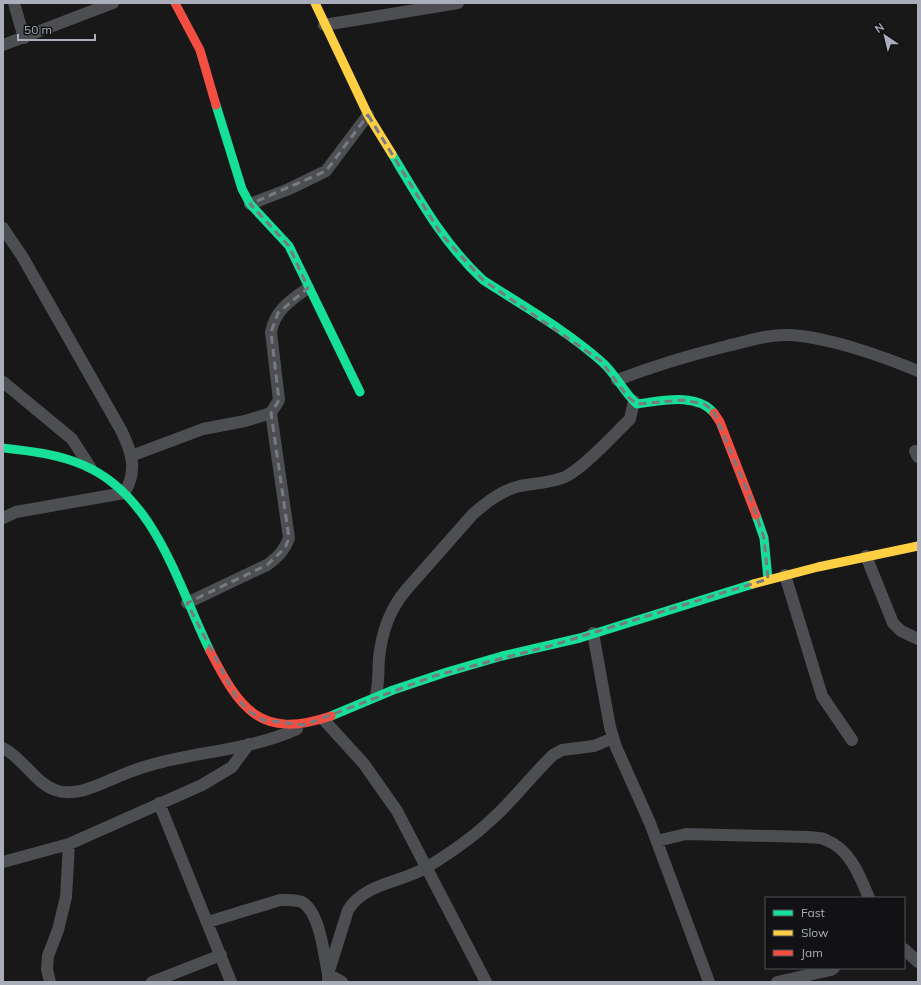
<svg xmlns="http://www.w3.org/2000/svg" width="921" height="985" viewBox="0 0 921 985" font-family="Mulish,sans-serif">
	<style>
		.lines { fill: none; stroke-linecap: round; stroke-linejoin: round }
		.street { stroke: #4c4e51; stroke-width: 12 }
		.fast { stroke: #16e098; stroke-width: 9 }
		.slow { stroke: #ffcf43; stroke-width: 9 }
		.jam { stroke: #f24e42; stroke-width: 9 }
		.marked { fill: none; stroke: #767a81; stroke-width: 3; stroke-dasharray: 8 5; stroke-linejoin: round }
	</style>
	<rect width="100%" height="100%" fill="#181818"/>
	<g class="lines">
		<!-- street -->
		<path class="street" d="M14,3L24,38
			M324,25L458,3
			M3,45L113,3
			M250,204L289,189L326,171L368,115
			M3,228L22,256L121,430C132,452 138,472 124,493L16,512L3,518
			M617,380C654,366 690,355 727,346C748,341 769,334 790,335C828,337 882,356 918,371
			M3,382L72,439L90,467
			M915,451L918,457
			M131,456L203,429L245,421L271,413L279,400L271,332C275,310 291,300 308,288
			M866,556L893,623L901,631L918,639
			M785,575L822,696L852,740
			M187,603L267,565C278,557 284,551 289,538L271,413
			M593,633L610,727L616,747L650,823L709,982
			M376,695C379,683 378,671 379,658C382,632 389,610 406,590L473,514C487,502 502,490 520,486C536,483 550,483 565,477C583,468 610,439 625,424L630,419L634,401
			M324,720L364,764L397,811L486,982
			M3,748C23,758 34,782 55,790C77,798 102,783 122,775C178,751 242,754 297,729
			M159,803L231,982
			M657,841L686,834L808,837C814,838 821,837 826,840C850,849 860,876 869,898
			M3,862L69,844L202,785L232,767L249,744
			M208,922L280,900C287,900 295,899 302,902C320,912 324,955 328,974L342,982
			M904,949L918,962
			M50,982L47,969L48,956L58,930L66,897L69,844
			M152,982L221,955
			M328,982V974L348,910C365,882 403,883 429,866C450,853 472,838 490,821C513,801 531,776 553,755L562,750L594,746L613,738
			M777,982L831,970L834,968"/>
		<!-- fast -->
		<path class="fast" d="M216,105L242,189L250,204L289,246L360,392
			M392,154C419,199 444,244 483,280C523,306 566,330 602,362C616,374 623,392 637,404C660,401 697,392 714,413
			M3,448C30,451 58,454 83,465C156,496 178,586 210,651
			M756,515L764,538L768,579
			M331,716L393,690L447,672L502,656L580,638L753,584"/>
		<!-- slow -->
		<path class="slow" d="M315,3L368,115L392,154
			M753,584L818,567L918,546"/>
		<!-- jam -->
		<path class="jam" d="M175,3L200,50L216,105
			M714,413L720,422L756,515
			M210,651C240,709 260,740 331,716"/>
	</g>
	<!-- marked area -->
	<path class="marked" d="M368,115L441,234L483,280L601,361L628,397L637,404L683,400L704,404L713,410L752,502L764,538L768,579L550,646L434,676L304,725L263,720L249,711L236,697L187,603L267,565L285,548L289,538L271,413L279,400L271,332L278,313L308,288L289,246L250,204L326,171Z"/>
	<!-- border -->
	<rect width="921" height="985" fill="none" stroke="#a9aeba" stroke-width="8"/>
	<!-- legend -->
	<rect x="765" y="897" width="140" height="72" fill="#121214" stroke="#4e5056"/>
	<rect x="773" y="910" width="20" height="6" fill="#16e098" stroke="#4e5056"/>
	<text x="801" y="917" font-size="12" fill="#a9aeba">Fast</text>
	<rect x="773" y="930" width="20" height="6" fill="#ffcf43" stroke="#4e5056"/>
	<text x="801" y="937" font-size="12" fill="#a9aeba">Slow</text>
	<rect x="773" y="950" width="20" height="6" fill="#f24e42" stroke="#4e5056"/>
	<text x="801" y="957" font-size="12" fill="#a9aeba">Jam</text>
	<!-- north arrow -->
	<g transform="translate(885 36) rotate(325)" stroke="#121214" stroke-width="3" paint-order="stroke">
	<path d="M0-3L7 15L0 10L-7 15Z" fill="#a9aeba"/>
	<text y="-6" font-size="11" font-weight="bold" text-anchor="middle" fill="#a9aeba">N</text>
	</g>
	<!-- scale -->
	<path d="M18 34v6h77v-6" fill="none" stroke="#a9aeba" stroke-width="2"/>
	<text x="24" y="34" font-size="12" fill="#a9aeba" stroke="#121214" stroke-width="3" paint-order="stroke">50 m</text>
</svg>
